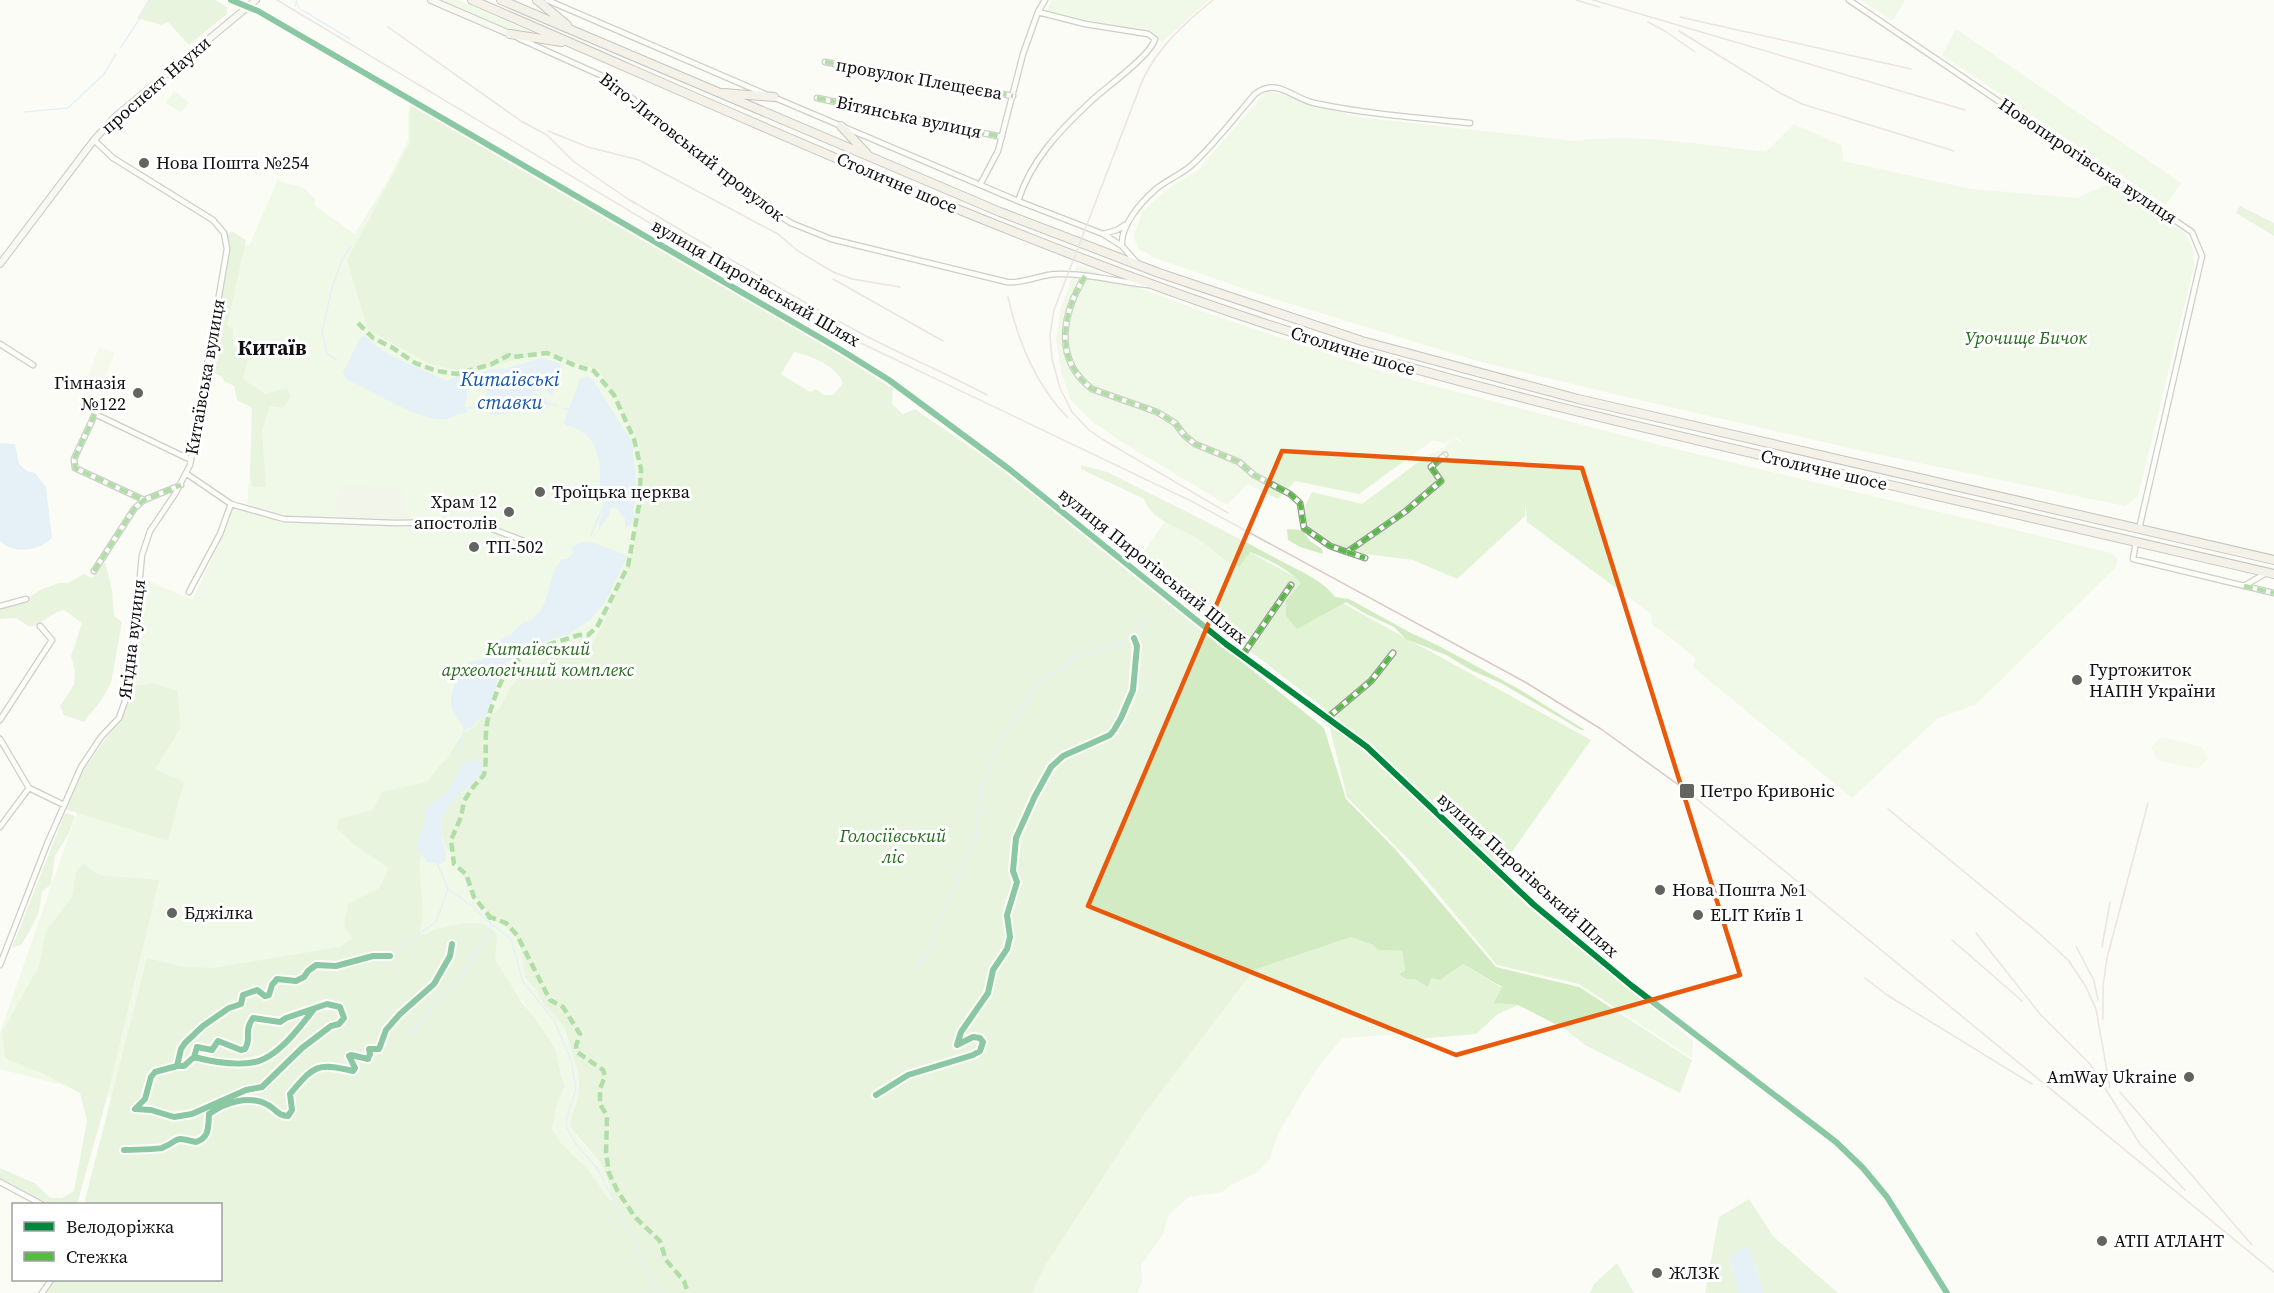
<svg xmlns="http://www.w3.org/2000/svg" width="2274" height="1293" viewBox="0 0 2274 1293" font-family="'Source Serif 4',serif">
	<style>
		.green { fill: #e3f3d5 }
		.forest { fill: #d2ebc3; fill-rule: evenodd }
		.cemetery { fill: #e7eed9 }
		.pitch { fill: #edf7df }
		.water { fill: #cae3f8 }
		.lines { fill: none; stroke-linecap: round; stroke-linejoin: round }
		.stream { stroke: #cae3f8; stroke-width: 1.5 }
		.minor-casing { stroke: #969694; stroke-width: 7 }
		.tertiary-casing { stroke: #969694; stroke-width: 8 }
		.secondary-casing { stroke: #8d8d8a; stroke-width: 8 }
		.trunk-casing { stroke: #848481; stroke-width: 10 }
		.minor { stroke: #fffffe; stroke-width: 4.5 }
		.tertiary { stroke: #fffffe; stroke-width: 5 }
		.secondary { stroke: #f6f6eb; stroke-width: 6 }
		.trunk { stroke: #ece6d8; stroke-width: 8 }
		.rail { stroke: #d9c7c5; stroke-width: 1.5 }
		.quiet { stroke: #58b947; stroke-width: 4.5; stroke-dasharray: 9 4.5; stroke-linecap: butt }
		.cycleway-casing { stroke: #fff; stroke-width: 10 }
		.cycleway { stroke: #00873e; stroke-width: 6 }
		.marked { fill: none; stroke: #e8590c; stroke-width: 4.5; stroke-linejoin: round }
		.poi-dot { fill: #636360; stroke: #fff; stroke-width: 2 }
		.labels { text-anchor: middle; stroke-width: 6; stroke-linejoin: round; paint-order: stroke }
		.street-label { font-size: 18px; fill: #101010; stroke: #fff }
		.poi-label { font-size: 18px; fill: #101010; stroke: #fff; text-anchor: start }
		.park-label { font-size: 18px; font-style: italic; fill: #246c1c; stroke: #fff }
		.water-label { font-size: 20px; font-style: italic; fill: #1356a8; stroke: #fff }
		.quarter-label { font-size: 21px; font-weight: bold; fill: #101010; stroke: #fff }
	</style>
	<rect width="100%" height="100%" fill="#fcfcf6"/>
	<!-- green -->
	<path class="green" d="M440,0H458L531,32H517L508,30Z
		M1052,0H1209L1162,42L1152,34L1046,11Z
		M1861,0H1905L1893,21Z
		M1956,29L2181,183L2166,205L1942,55Z
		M174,91L189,102L181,113L166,103Z
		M1267,91L1357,117L1574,141C1638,133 1702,145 1766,152L1794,124L1842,146L1843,161L1971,189L2078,198L2110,183L2185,233L2193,249L2194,266L2138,496L2125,506L1863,451L1631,398L1481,362L1265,296L1153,257L1139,249L1133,237L1143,211L1173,185L1197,171Z
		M413,109L759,302L554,1014L564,1026L579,1076L578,1100L574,1108L576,1136L600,1162L613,1192L612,1201L609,1199L579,1159L560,1142L552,1128L557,1104L565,1086L561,1076L556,1050L521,1000L122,1100L0,1069V1033L100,747L132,700L142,578L192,600L219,544L235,502L247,505L256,404L224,370L231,240L249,246L278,179C284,184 290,184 298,186C304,187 310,194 315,199V206L355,234L388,180L408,141V112Z
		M1077,265L1210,314L1385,373L1667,447L2111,553L2116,556L2118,560L2115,568L1976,704L1937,719L1852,798L1693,667L1696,658L1652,624L1651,614L1527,522L1525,501V516L1457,579L1413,560L1336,550L1304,526V508L1312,492L1362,504L1428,455L1439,451L1455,438L1468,448L1456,437L1445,443L1433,440L1359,494L1295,481L1278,499L1247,484L1227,505L1122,442L1093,422L1071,400L1062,375L1056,340L1060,310Z
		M1173,510L1591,740L1497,873L1532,906L1693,1041L1692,1058L1579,984L1497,965L1414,865L1347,797L1325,709L1136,563Z
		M1351,937L1373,945L1379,950L1402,951L1405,972L1400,974L1406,979L1431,978L1440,980L1463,964L1502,988L1495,1003L1518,1005L1498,1014L1476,1034L1418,1039L1403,1034L1342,1038L1322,1062L1300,1096L1278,1134L1270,1158L1258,1172L1229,1186L1222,1192L1189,1197L1169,1214L1163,1234L1141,1265L1142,1282L1137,1293H1032L1045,1266L1145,1113L1254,970Z"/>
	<!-- forest -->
	<path class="forest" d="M148,0H215L227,7V14L189,45L168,22L161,25L137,18Z
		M410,105L875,373L893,389L892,404L903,414L915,409L1005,471L1324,728L1346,799L1395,849L1496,967L1579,987L1692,1060L1680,1093L1585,1045L1565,1029L1518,1005L1494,1003L1502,987L1463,964L1440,980L1431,978L1428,987L1415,979H1406L1399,974L1405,971L1402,951L1378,950L1373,945L1351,937L1254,970L1145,1113L1045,1266L1032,1293H46L54,1280H220V1204H84L147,958L183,967L214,968L340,947L352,938L344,926L348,904L379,888L389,868L356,846L337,829L339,819L373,810L382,792L427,782L441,764L447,759L463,733L473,728L480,720L498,711L510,688L525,672L566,646L581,652L595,639L604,623L632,552L639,498V443L599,370L542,353L466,372L430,364L368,330L347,260L410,143ZM794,352C811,356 836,365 843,383L833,395H824L816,389L810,392L781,374ZM483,773L474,785L452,800L443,816L441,833L446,847L455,858L460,872L492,920L510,929L520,943L525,977L536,989L543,1004L564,1026L579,1076L578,1100L574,1108L570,1125C578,1139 590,1149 599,1161C604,1168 614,1195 612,1201L609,1199L586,1167L560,1142L552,1128L557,1104L565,1086L561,1076L556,1050L534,1017L522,1003L495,959L497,934C483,917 460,924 440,928C432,930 427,936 419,934L423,915L419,866L421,856L418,839L426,818L425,808L448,792L453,784Z
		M2240,206L2274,223V236L2236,213Z
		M233,232L246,240L227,325L233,329V346L249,353L243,379L265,394L287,388L291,397L283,408L270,406L262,431L266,487H252L250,473L252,408L237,400L234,386L224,381L223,377L206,371L227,249L224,233Z
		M1081,465L1107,472C1165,501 1224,530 1281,561C1299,571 1323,580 1335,597L1349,599L1411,633L1437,645L1517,688L1585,730H1581L1501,683L1473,671L1446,655L1406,639L1394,627L1366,614L1346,602L1297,629L1286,616V601L1301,583C1287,568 1269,560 1250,552L1239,567C1223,563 1214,549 1200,540C1181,527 1153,523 1144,499L1081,469Z
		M1287,529L1302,530L1310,541L1322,549L1323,554L1300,547L1288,540Z
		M105,562L112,590L114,616L122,622L111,683L102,699L84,722L64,715L60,706L74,685L75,670L71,656L82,623L64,610C49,613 44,624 30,627L16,618L0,619V606L26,599L42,589L59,583H68L84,574L92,578Z
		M152,683L178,691L180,729L155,769L184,782L168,841L65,809L85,767L121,719L136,686Z
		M65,813L75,816L69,833L55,856L51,884L42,892L39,912L29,932L22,944L12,948Z
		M83,864L99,875L159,880L106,1101L77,1204H46L0,1178V1168L36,1184L50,1198H62L74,1191L87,1121L80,1093L46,1075L5,1058L2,1032L39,966L46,931L72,897L76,872Z
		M1749,1199L1773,1236L1838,1293H1764L1748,1245L1729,1258L1739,1293H1705L1719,1217Z
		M1617,1263L1634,1293H1590L1594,1284Z"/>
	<!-- cemetery -->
	<path class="cemetery" d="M339,486L406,488L405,518L334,519Z"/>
	<!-- pitch -->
	<path class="pitch" d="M99,347L115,353L102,385L87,379Z
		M2162,737L2202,747L2208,759L2197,769L2157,760L2151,747Z"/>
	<!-- water -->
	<path class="water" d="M366,336C385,359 421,366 446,381L457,376L466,379L467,398L464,405L468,412C459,413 454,417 446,419C424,424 367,388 346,379L343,372L361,337Z
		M542,358L561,364L552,396L545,389L532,392L546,399L548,407L539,414L532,408L498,415L489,414L486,396L489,386L482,383L480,373L492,369H505Z
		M587,376L593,380L632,442L637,495L633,509L635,516L631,525L625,527V518L615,507L610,508V514L599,530C598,520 604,513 604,503C604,497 601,491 600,485C599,480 601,476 600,471C599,450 590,429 567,426L564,423L580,379Z
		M0,443L15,444L19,464L27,471L35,473L46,487L52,538C38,551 15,555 0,541Z
		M585,542L594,543L626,555V560L604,604L590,620L569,634L525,648L498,669C497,684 493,707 484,718L479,719L472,727L464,730C461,721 452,713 451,703C450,689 461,673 469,662L484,659L492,643L510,635L525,621L529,622C554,606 545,576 562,559H567L572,555L574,551L571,549L578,543Z
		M473,760L481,761L483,773C467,793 440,800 441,832C441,842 446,846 446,860L440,864L427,862L418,849V839L426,818L425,808L448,792L463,763Z
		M1748,1245L1764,1293H1739L1729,1258Z"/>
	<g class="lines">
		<!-- stream -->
		<path class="stream" d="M296,2L300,9
			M295,6L297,0
			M302,10L350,39
			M121,47L152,0
			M24,112L68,108L104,74L116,54
			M337,360L327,354L322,332L332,288L342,260L351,246
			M547,403L558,406
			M466,408L480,407
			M563,408L570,410
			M591,535L604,505
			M464,753L461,741L465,728
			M437,863L448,889L472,906L484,918L511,939L523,982L554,1020L571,1060L576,1089L566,1120L567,1128L576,1144L597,1168L619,1210L654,1286L663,1293
			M388,964L393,952L436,922L448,889
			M915,970L926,953L976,835L981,791L989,765L1002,738L1039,682L1061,669L1072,658L1122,643L1150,618
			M410,1035L441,997L461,977L491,927L490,923"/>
		<!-- minor casing -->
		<g class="minor-casing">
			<path id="minor" d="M231,0L247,7
				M547,0L765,94
				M1849,0L2192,232L2202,256L2139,529
				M518,38L609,79L749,196L791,223L831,239L1007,282C1025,284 1040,274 1058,274C1088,273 1118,282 1148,285
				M825,62L1013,96
				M773,97L1018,201L1103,234L1122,246L1137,263
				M817,98L1002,137
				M980,185L998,151L1023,54L1038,12L1045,0
				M1018,201C1031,161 1058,132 1088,104C1103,89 1150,57 1155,39L1148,34L1085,24L1038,12
				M1103,234L1117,230L1125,225
				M1122,246C1120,226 1141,202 1156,189C1168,179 1183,174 1194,163C1216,142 1235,117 1255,94C1277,77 1292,98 1314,103C1366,114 1418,118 1470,123
				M1085,276C1062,314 1053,359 1092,389L1157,412L1175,423L1185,436L1195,444L1239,462L1254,475L1290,494L1300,503L1304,528L1330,546L1347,552L1406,511L1441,481L1431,467L1445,455
				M0,344L33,365
				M187,474L231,504L284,519L396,523L474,522L524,541
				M144,500L75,468L74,459L95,414L191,460
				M2136,542L2133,559L2274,593
				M1347,552L1365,558
				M94,571L134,509L144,500L181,485
				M2244,586L2268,572
				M189,592L220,534L231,504
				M0,606L26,599
				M1242,656L1291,585
				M1326,719L1371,681L1393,653
				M0,720L52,640L40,626
				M0,739L29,788L64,805
				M0,827L29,788
				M0,965L47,844L81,767L101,737L119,718L129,690L142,555L150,531L175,494L190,465L227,249L224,233L213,220L113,158L94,140
				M0,1182L41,1204
				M42,1293L51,1280"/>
		</g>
		<!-- tertiary casing -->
		<g class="tertiary-casing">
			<path id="tertiary" d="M247,7L258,11L841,350L889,380L1009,469L1226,644L1367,747L1533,904L1632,986L1836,1142L1863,1168L1887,1197L1947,1293"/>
		</g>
		<!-- secondary casing -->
		<g class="secondary-casing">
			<path id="secondary" d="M431,0L510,34
				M0,264L94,140L116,116L256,0"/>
		</g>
		<!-- trunk casing -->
		<g class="trunk-casing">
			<path id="trunk" d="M472,0C732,112 989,232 1257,321C1430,378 1605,419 1782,460C1946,498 2110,536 2274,574
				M501,0L1000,212L1159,273L1362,341L1578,399L2274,560
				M537,0L567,25
				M510,34L562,42
				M724,93L774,97
				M841,126L867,154"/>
		</g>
		<!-- minor -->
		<use href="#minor" class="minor"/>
		<!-- tertiary -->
		<use href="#tertiary" class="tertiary"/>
		<!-- secondary -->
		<use href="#secondary" class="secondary"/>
		<!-- trunk -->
		<use href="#trunk" class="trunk"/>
		<!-- rail -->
		<path class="rail" d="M277,0L755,286L840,333L1193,502L1525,682L1601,729L1687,791L2274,1272
			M1213,0C1184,24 1159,46 1143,79L1054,310L1050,335L1052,359L1060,388L1072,412L1089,430L1102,439L1228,513
			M1576,0L1599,7
			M1593,0L1965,110
			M1680,17L1911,69
			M1648,22L1665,31L1695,52
			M388,27L521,121L547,135L573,161L635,204
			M1679,31L1780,93L1802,104L1954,151
			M548,131L588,147L639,160L778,234L798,251L833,272L852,279L900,287
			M630,200C708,246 787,294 868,337C907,357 948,374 987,395
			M833,279L943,341
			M1008,297C1018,342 1035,384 1068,418
			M1888,809L2041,935L2069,961L2086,987L2096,1009L2110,1088
			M1976,933L2040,1014L2090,1064L2140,1144L2185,1190
			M1952,940L2022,1001
			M2076,946L2094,981L2098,1000
			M2102,947L2110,902
			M1865,978L1887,995L2032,1084
			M2103,1019V986L2107,958L2148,803
			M2120,1092L2252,1245"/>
		<!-- quiet -->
		<path class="quiet" d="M825,62L1013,96
			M817,98L1002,137
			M1085,276C1062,314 1053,359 1092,389L1157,412L1175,423L1185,436L1195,444L1239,462L1254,475L1290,494L1300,503L1304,528L1330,546L1347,552L1406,511L1441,481L1431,467L1445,455
			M358,323L373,338L393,348L415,363L437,371L457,374L492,364L509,355L512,357L547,353L576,366L594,371L614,395L634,439L641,469L639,505L628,566L597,627L588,635H579C537,649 510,651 495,697C491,709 486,721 486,733C485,748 487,761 484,775L474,786L464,801L461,817L451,840L454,864L466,874L474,897L490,917
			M95,414L74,459L75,468L144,500
			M1347,552L1365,558
			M94,571L134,509L144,500L181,485
			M2244,586L2274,593
			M1242,656L1291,585
			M1326,719L1371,681L1393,653
			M488,919L490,917L506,923L517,935L550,1000L563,1007L580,1034L576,1046L577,1052L603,1070L605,1076L600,1089V1104L607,1116L606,1153L609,1173L617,1190L635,1217L660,1241L666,1260L684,1281L688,1293"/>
		<!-- cycleway casing -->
		<g class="cycleway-casing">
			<path id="cycleway" d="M231,0L258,11L841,350L889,380L1009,469L1226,644L1367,747L1533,904L1632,986L1836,1142L1863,1168L1887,1197L1947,1293
				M327,1004L340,1007L344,1018L339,1024L331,1026L302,1048L262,1087L246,1090L192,1114L174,1117L151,1110L135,1109L145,1099L151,1077L155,1072L177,1066H184L194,1057L197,1047L212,1050L218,1041L241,1050L245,1049C252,1039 243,1032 253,1018L280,1022L286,1018Z
				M194,1057C213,1062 236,1066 255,1062C278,1057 301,1026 314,1009
				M177,1066L181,1049L185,1043L203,1026L229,1008L241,1004L243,995L257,990L265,996L269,995L272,985L277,979L296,981L304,977L308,971L316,965L336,966L373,956H390
				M876,1095L908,1075L973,1055L980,1051L983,1042L980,1038L973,1037L957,1045L961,1032L988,993L993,970L1007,949L1010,937L1007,915L1017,882L1013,871L1016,838L1035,796L1051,767L1063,756L1110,735L1114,730L1121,718L1133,690L1137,646L1134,638
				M124,1150C129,1150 159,1149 162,1148C183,1139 170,1136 196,1142C210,1137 208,1127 209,1114C224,1103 249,1094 268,1105C276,1109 278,1116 288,1116L292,1110L290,1094C314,1066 316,1062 353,1071L355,1068L349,1056L351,1055L368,1059L370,1054L369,1049H379L386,1030L400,1014L434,984L450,956L452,944"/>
		</g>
		<!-- cycleway -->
		<use href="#cycleway" class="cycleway"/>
	</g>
	<!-- marked area -->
	<path d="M0 0H2274V1293H0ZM1282,451L1582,468L1740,975L1456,1055L1088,906Z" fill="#fcfcf6" fill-opacity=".55" fill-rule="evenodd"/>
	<path class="marked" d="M1282,451L1582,468L1740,975L1456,1055L1088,906Z"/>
	<!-- markers -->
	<g class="poi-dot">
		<circle cx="144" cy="163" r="6"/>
		<circle cx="138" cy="393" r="6"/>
		<circle cx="540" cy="492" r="6"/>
		<circle cx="509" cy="512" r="6"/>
		<circle cx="474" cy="547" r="6"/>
		<circle cx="2077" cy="680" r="6"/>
		<rect x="1679" y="783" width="16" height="16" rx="3"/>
		<circle cx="1660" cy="890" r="6"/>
		<circle cx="172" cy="913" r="6"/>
		<circle cx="1698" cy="915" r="6"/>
		<circle cx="2189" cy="1077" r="6"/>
		<circle cx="2102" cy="1241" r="6"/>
		<circle cx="1657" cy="1273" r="6"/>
	</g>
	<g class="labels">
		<!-- street labels -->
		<g class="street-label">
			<text transform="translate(919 79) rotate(10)" y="6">провулок Плещеєва</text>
			<text transform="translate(156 85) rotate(-41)" y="6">проспект Науки</text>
			<text transform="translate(909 117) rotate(12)" y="6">Вітянська вулиця</text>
			<text transform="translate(692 147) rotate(38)" y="6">Віто-Литовський провулок</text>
			<text transform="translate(2088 161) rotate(34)" y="6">Новопирогівська вулиця</text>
			<text transform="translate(897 183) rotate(23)" y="6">Столичне шосе</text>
			<text transform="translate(756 283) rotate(30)" y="6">вулиця Пирогівський Шлях</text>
			<text transform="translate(1353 351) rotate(17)" y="6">Столичне шосе</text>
			<text transform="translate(205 377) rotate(-80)" y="6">Китаївська вулиця</text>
			<text transform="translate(1824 470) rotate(13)" y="6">Столичне шосе</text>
			<text transform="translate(1153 566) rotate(39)" y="6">вулиця Пирогівський Шлях</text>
			<text transform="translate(132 639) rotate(-83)" y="6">Ягідна вулиця</text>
			<text transform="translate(1528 875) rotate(42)" y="6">вулиця Пирогівський Шлях</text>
		</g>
		<!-- poi labels -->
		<g class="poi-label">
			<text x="156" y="169">Нова Пошта №254</text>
			<text x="126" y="389" text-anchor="end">Гімназія<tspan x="126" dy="21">№122</tspan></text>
			<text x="552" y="498">Троїцька церква</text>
			<text x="497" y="508" text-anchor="end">Храм 12<tspan x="497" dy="21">апостолів</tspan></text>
			<text x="486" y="553">ТП-502</text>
			<text x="2089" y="676">Гуртожиток<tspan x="2089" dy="21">НАПН України</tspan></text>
			<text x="1700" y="797">Петро Кривоніс</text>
			<text x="1672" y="896">Нова Пошта №1</text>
			<text x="184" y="919">Бджілка</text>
			<text x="1710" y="921">ELIT Київ 1</text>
			<text x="2177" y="1083" text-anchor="end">AmWay Ukraine</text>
			<text x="2114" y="1247">АТП АТЛАНТ</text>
			<text x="1669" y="1279">ЖЛЗК</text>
		</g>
		<!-- park labels -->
		<g class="park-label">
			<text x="2026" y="344">Урочище Бичок</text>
			<text x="538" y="655">Китаївський<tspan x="538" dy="21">археологічний комплекс</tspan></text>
			<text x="893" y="842">Голосіївський<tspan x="893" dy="21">ліс</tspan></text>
		</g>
		<!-- water labels -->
		<g class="water-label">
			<text x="510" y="386">Китаївські<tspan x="510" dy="23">ставки</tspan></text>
		</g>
		<!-- quarter labels -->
		<g class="quarter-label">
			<text x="272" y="355">Китаїв</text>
		</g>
	</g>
	<!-- legend -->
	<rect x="12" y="1203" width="210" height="78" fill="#ffffff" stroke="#9f9f9f" stroke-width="1.5"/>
	<rect x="24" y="1222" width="30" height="9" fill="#00873e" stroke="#9f9f9f" stroke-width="1.5"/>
	<text x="66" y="1233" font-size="18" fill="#101010">Велодоріжка</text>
	<rect x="24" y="1252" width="30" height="9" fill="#58b947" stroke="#9f9f9f" stroke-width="1.5"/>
	<text x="66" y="1263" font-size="18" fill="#101010">Стежка</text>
</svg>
